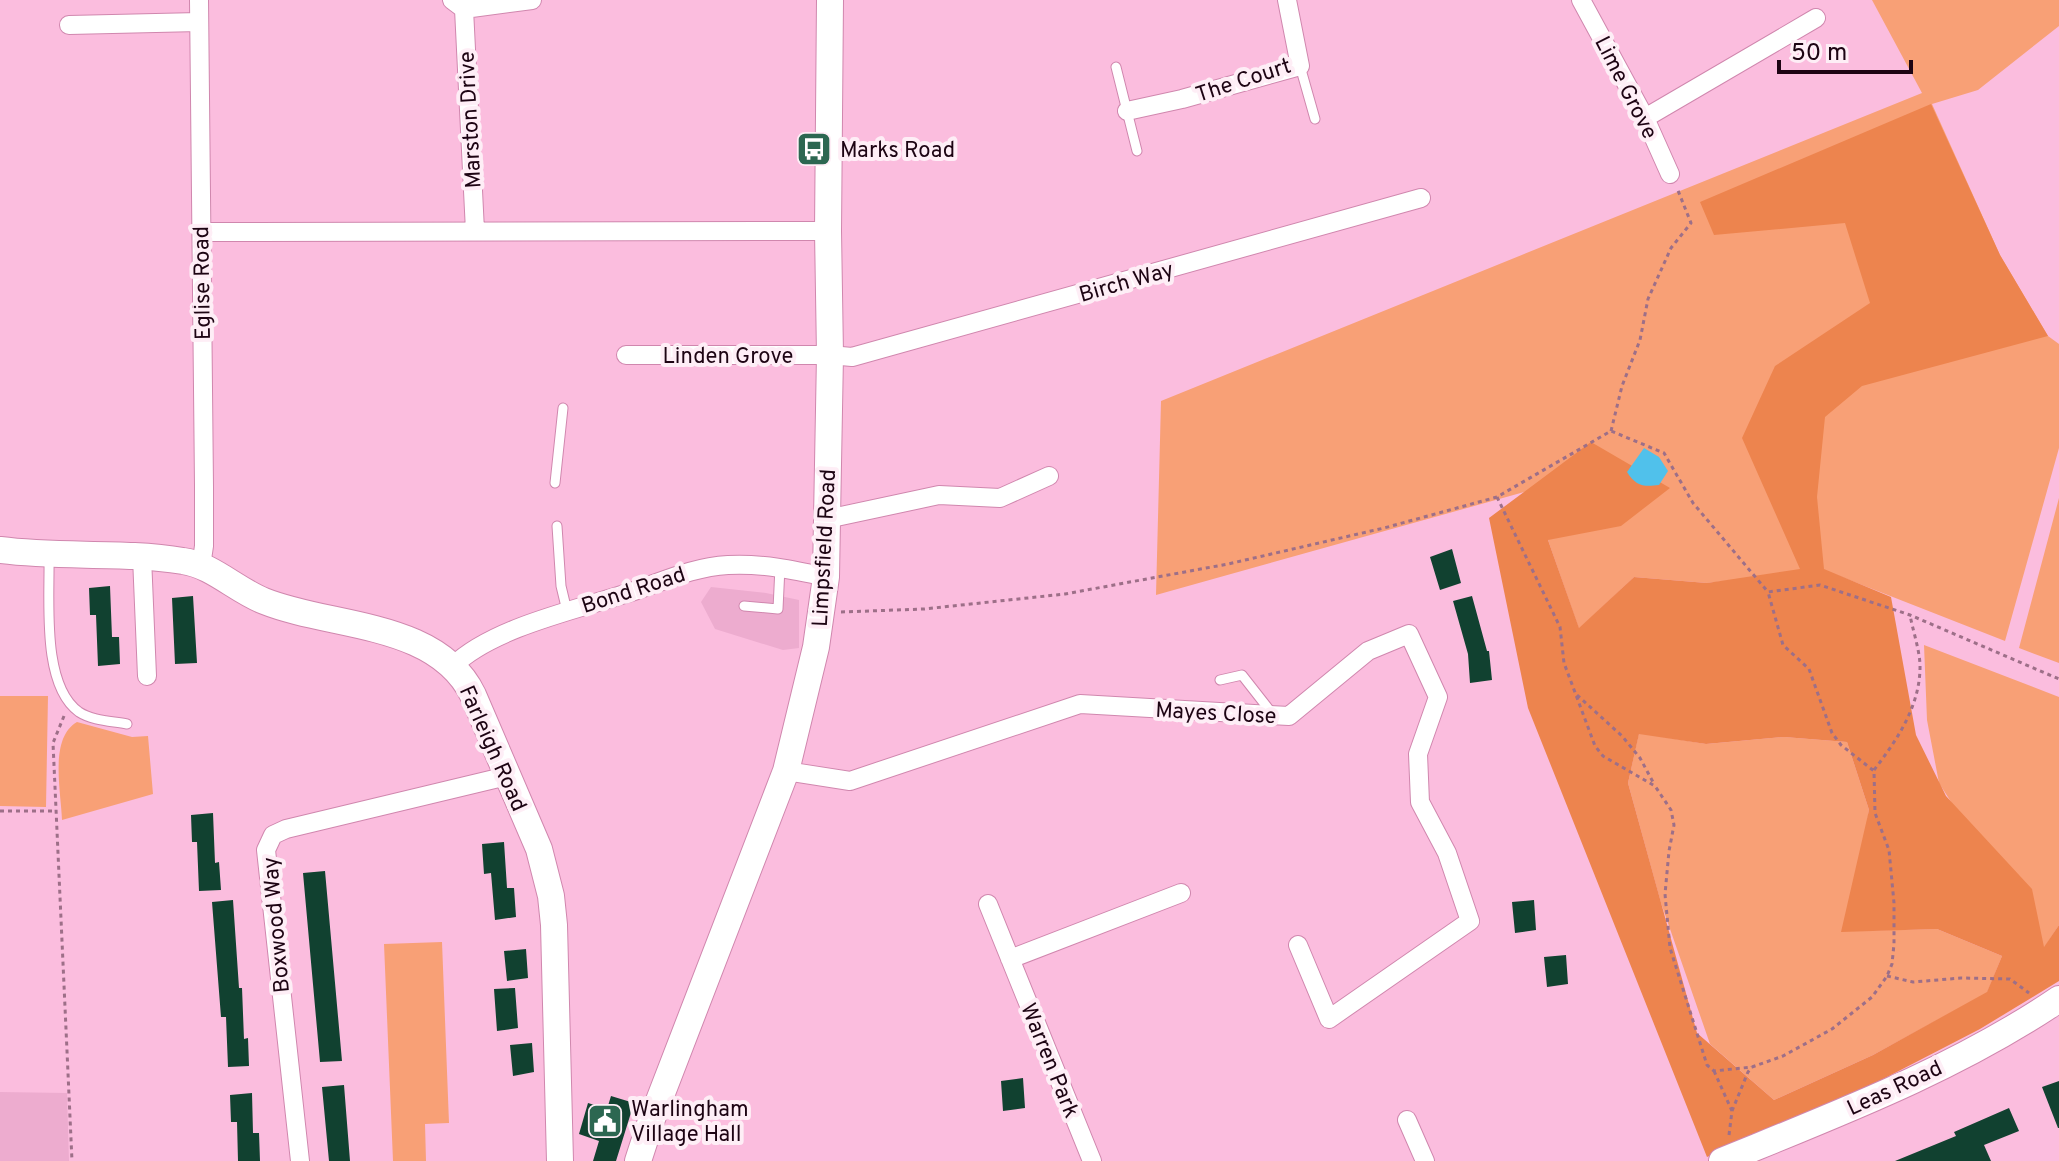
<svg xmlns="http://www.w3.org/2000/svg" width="2059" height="1161" viewBox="0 0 2059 1161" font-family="Overpass,sans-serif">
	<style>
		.built { fill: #edaccf }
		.green { fill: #f8a076 }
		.forest { fill: #ed844e; fill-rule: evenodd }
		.water { fill: #50c1eb }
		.building { fill: #114130 }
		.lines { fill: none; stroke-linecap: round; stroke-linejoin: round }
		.lane-casing { stroke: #d087ae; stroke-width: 11 }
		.street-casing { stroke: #d087ae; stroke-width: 20 }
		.secondary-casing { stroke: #d087ae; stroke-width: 28 }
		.path { stroke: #9d6f88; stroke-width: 3; stroke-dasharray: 4 4; stroke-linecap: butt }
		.lane { stroke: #fff; stroke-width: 9 }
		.street { stroke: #fff; stroke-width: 18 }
		.secondary { stroke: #fff; stroke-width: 26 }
		.labels { text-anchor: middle; stroke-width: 8; stroke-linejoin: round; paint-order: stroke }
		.street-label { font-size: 22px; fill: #1d0413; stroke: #feeef6 }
		.poi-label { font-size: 22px; fill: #1d0413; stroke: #feeef6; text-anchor: start }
	</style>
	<rect width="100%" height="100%" fill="#fbbdde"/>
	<!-- built -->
	<path class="built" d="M711,587L766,593L799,600V648L783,650L715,629L701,602Z
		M0,1092L67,1093L69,1161H0Z"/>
	<!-- green -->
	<path class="green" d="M1872,0H2059V26L1978,90L1932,104L2000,255L2048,336L2059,344V448L2005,641L1824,570L1707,583L1634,577L1579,629L1548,540L1617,466L1156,595L1161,401L1922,93Z
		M2059,498V663L2019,648Z
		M1924,645L2059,697V925L2044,948L1939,783L1927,720Z
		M0,696H48L46,807L0,806Z
		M77,722L132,737L148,736L153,794L62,820C61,791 49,738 77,722Z
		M1639,733L1706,744L1784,737L1847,742L1869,810L1849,931L1937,929L2002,956L1987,993L1873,1055L1774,1100L1710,1044L1661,903L1628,783Z
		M442,942L449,1123L425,1124L426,1161H393L384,944Z"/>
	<!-- forest -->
	<path class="forest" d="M1931,104L2000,255L2048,336L1862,386L1825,417L1817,497L1824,569L1891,597L1916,735L1946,796L2032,889L2044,947L2059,925V981L1980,1029L1862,1090L1707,1157L1528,708L1489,518L1591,442L1670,488L1621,526L1548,540L1579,628L1634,577L1707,583L1800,569L1742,438L1775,366L1870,303L1845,223L1714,235L1700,202ZM1639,734L1706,744L1784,737L1847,742L1869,810L1841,932L1937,929L2002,956L1987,992L1873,1055L1774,1100L1697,1033L1628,783Z"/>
	<!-- water -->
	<path class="water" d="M1644,448L1659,457L1668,471L1659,485C1643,487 1636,486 1627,472Z"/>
	<!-- building -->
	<path class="building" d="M1452,549L1461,583L1440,590L1430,557Z
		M110,586L112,637H119L120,664L98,666L96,615H90L89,588Z
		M193,596L197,663L175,664L172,598Z
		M1472,596L1487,651H1489L1492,680L1470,683L1468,654L1453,601Z
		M213,813L215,863L219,862L221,890L199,891L197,842H192L191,815Z
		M504,842L507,888H514L516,917L495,920L491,873L484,874L482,844Z
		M325,871L342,1061L320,1062L303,873Z
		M233,900L239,988H242L244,1039L248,1038L249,1066L228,1067L226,1017H221L212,902Z
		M1534,900L1536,930L1515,933L1512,902Z
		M526,949L528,978L507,981L504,951Z
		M1566,955L1568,984L1547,987L1544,957Z
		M515,988L518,1028L497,1031L494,989Z
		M532,1043L534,1072L513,1076L510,1045Z
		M1023,1078L1025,1108L1003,1111L1001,1081Z
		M2059,1081V1128H2058L2042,1087Z
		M344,1085L350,1161H329L322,1087Z
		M252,1093L253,1133H259L260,1161H238L237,1122H231L230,1095Z
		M611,1096L634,1103L616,1161H593L599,1141L579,1134L588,1103L607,1109Z
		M2009,1108L2019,1131L1984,1145L1991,1161H1895L1956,1136L1954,1132Z"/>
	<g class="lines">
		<!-- lane casing -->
		<g class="lane-casing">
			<path id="lane" d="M1300,66L1315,119
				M1116,67L1137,151
				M555,483L563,408
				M557,526L561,586L567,611
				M49,557C50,599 41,685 79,712C93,721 112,721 127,724
				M744,606L778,609L780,567
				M1220,680L1242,675L1271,712"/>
		</g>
		<!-- street casing -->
		<g class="street-casing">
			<path id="street" d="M199,0L204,486V546L201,566
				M452,0L464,9L475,231
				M1581,0L1645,118L1670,174
				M464,9L532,0
				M69,25L199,22
				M1127,111L1182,99L1300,66L1287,0
				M1645,118L1816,18
				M201,232L828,231
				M626,355H830L852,357L1421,198
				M827,519L939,495L1000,498L1049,476
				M142,557L147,676
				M453,666C492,628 575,610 628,593C662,582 692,567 728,565C761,563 794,570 826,577
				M786,771L850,781L1080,704L1289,716L1368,651L1409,634L1438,697L1418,754L1420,802L1447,853L1470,921L1329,1019L1298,945
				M988,904L1092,1161
				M1010,959L1181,893
				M1407,1120L1425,1161
				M300,1161L266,850L273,835L286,829L507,776"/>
		</g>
		<!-- secondary casing -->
		<g class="secondary-casing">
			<path id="secondary" d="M0,550C60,558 122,551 183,561C212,565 236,590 264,601C331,628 437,621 473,695L539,849L551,896L554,925L560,1161
				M638,1161L650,1124L786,771L816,647L826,577L827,519L830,355L828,231L830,0
				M1722,1161C1837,1114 1956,1069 2059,999"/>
		</g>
		<!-- path -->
		<path class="path" d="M1611,431L1622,386L1640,340L1648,299L1671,248L1691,223L1677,188
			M1497,497L1560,627L1564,663L1595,746L1603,756L1655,786L1671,810L1674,825L1669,851L1665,894L1670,948L1707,1065L1714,1071L1752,1067L1783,1056L1832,1029L1872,997L1887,976L1892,964L1894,944V903L1889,850L1875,813L1874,771L1841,745L1832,733L1809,669L1783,645L1768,592
			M841,612L924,609L1065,594L1228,564L1384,528L1497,497L1611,431L1664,453L1693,503L1768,592L1820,585L1910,615L2059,679
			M1577,695L1622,736L1640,758L1653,782
			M64,716L53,743L72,1161
			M1874,770C1898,739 1921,704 1920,664C1919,648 1913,631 1910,615
			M0,811H56
			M1887,976L1913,982L1961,978L2010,979L2029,993
			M1714,1071L1732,1111L1729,1135
			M1732,1111L1748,1072L1752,1067"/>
		<!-- lane -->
		<use href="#lane" class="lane"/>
		<!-- street -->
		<use href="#street" class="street"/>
		<!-- secondary -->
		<use href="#secondary" class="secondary"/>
	</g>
	<!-- icons -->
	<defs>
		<g id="bus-square" transform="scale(1.8)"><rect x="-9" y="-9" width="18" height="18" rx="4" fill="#2c6751" stroke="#feeef6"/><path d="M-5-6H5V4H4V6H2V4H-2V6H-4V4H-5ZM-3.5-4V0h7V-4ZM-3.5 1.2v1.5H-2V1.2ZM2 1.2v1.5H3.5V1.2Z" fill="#fff"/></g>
		<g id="civic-square" transform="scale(1.8)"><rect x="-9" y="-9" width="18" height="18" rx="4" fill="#2c6751" stroke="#feeef6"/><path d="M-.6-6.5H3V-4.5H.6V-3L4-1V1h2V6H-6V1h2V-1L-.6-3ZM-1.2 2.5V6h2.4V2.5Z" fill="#fff"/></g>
	</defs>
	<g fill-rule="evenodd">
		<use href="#bus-square" x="814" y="149"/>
		<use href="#civic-square" x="605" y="1121"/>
	</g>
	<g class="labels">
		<!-- street labels -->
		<g class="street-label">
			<text transform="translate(1243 79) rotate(-18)" y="8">The Court</text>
			<text transform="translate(1627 87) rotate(63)" y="8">Lime Grove</text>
			<text transform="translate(469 120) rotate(-93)" y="8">Marston Drive</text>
			<text transform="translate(1126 281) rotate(-16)" y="8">Birch Way</text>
			<text transform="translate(201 283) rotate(-91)" y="8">Eglise Road</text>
			<text x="728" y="363">Linden Grove</text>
			<text transform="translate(823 548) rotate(-87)" y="8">Limpsfield Road</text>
			<text transform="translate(633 589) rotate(-18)" y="8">Bond Road</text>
			<text transform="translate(1216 712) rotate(3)" y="8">Mayes Close</text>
			<text transform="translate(494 748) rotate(66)" y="8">Farleigh Road</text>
			<text transform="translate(275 925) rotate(-95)" y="8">Boxwood Way</text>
			<text transform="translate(1051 1060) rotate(68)" y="8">Warren Park</text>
			<text transform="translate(1894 1087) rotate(-25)" y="8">Leas Road</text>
		</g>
		<!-- poi labels -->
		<g class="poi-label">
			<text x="840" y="157">Marks Road</text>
			<text x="631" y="1116">Warlingham<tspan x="631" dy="25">Village Hall</tspan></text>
		</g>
	</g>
	<!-- scale -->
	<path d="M1779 60v12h132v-12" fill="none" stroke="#1d0413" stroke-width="4"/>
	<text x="1791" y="60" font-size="24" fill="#1d0413" stroke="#feeef6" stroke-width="6" paint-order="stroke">50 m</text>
</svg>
